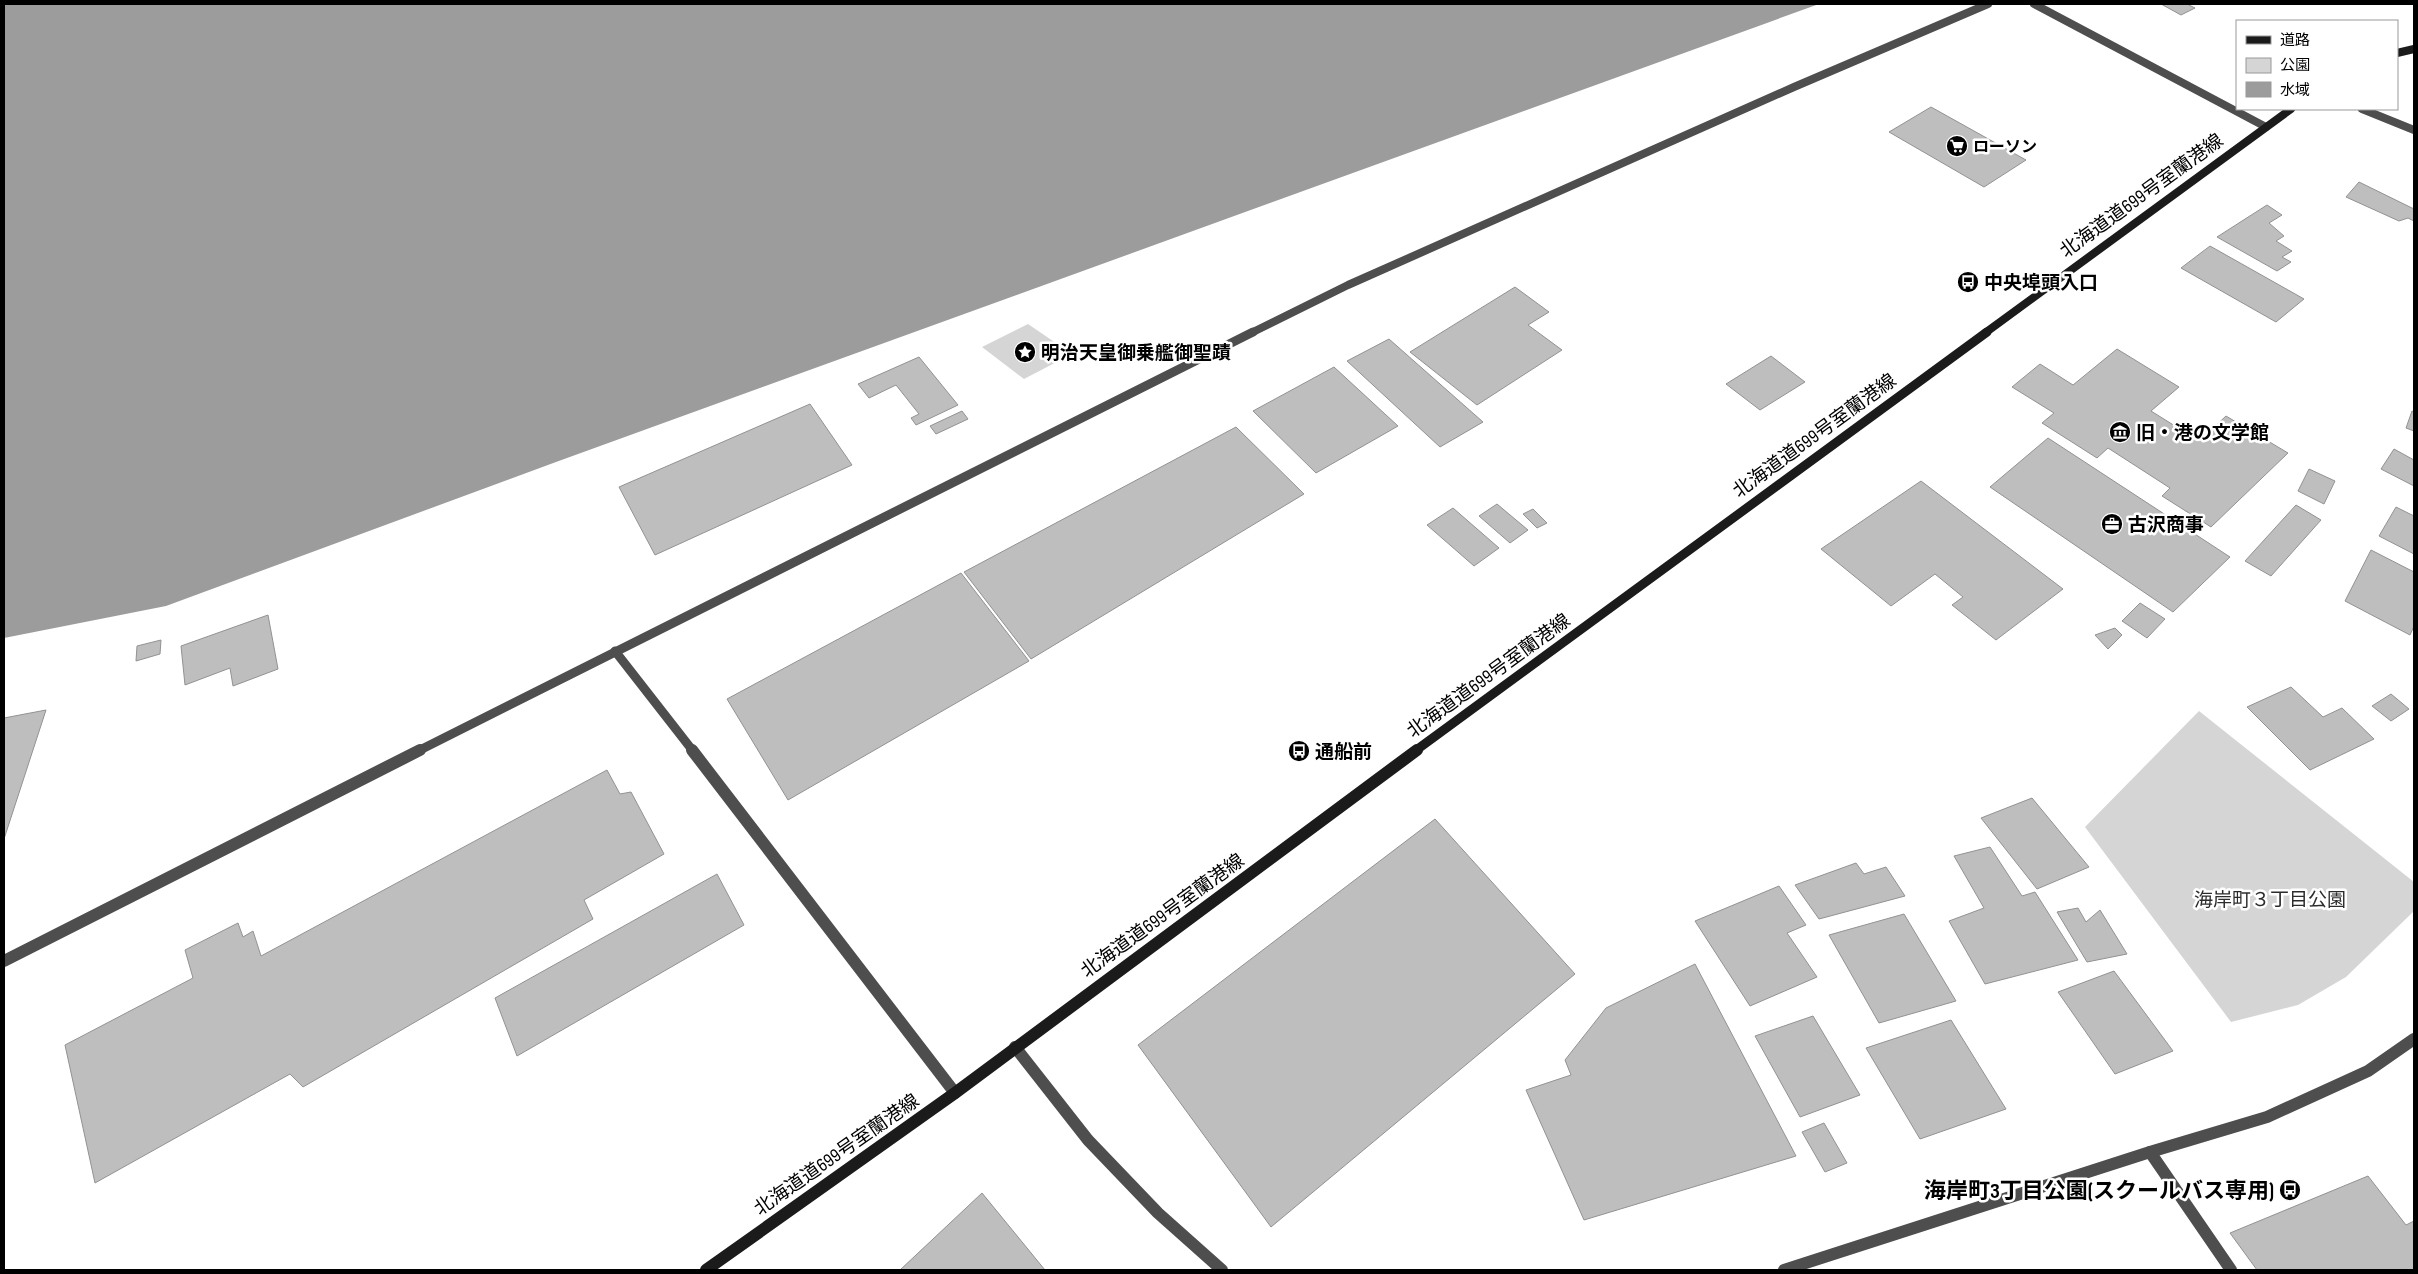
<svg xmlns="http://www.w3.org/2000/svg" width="2418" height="1274" viewBox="0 0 2418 1274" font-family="'Sofia Sans Condensed','Noto Sans JP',sans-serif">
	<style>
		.green { fill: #d5d5d5 }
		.water { fill: #9c9c9c }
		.building { fill: #bebebe; stroke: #929292 }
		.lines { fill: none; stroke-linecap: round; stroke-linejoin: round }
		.minor-far2 { stroke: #4e4e4e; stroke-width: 8 }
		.minor-far1 { stroke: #4e4e4e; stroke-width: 9 }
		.minor { stroke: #4e4e4e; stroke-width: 12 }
		.tertiary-far1 { stroke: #4e4e4e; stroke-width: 9 }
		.tertiary { stroke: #4e4e4e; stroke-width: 12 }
		.secondary-far2 { stroke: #1b1b1b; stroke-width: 8 }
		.secondary-far1 { stroke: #1b1b1b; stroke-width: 9 }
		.secondary { stroke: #1b1b1b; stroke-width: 12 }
		.labels { text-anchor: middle; stroke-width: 5; stroke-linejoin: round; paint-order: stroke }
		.far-poi-label { font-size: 16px; font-weight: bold; fill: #000; stroke: #fff; text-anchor: start }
		.street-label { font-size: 19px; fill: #000; stroke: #fff }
		.poi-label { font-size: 19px; font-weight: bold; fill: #000; stroke: #fff; text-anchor: start }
		.park-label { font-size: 19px; fill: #2c2c2c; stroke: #fff }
		.near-poi-label { font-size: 22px; font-weight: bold; fill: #000; stroke: #fff; text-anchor: end }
	</style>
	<rect width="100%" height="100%" fill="#fff"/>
	<!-- green -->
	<path class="green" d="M1028,324L1072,354L1024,379L982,347Z
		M2199,711L2414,882V911L2346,977L2298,1005L2231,1022L2085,827Z"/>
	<!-- water -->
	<path class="water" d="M4,4H1819L556,462L166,606L4,638Z"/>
	<!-- building -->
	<path class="building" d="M2161,4H2187L2195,8L2181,15Z
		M1931,107L2026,160L1984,187L1889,132Z
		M2359,182L2414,209V221L2408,218L2399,221L2346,197Z
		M2267,205L2282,215L2269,223L2284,236L2276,241L2292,251L2282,257L2291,262L2277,271L2217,237Z
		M2210,246L2304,299L2276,322L2181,268Z
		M1515,287L1549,312L1528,325L1562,350L1477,405L1410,352Z
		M1389,339L1483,422L1440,447L1347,361Z
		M2117,349L2179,387L2151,411L2199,441L2226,416L2288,453L2211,527L2162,496L2170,488L2108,448L2097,458L2042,423L2054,413L2012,387L2040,364L2073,385Z
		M1771,356L1805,382L1760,410L1726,384Z
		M919,357L958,405L916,425L911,418L919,414L896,385L869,398L858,384Z
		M1334,367L1398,426L1316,473L1253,411Z
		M810,404L852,465L655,555L619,487Z
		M962,411L968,419L936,434L930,426Z
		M2412,411L2414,412V431L2406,428Z
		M1236,427L1304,494L1031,659L964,572Z
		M2048,438L2230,557L2173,612L1990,487Z
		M2394,449L2414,460V486L2381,469Z
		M2309,469L2335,481L2324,504L2298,491Z
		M1921,481L2063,589L1996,640L1952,605L1963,597L1935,574L1891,606L1821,549Z
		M1497,504L1528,530L1510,543L1479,516Z
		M2296,505L2321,520L2271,576L2245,561Z
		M2396,507L2414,516V554L2379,536Z
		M1453,508L1499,548L1474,566L1427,525Z
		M1533,509L1547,523L1537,528L1523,514Z
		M2371,550L2414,572V626L2410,635L2345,601Z
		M961,573L1029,661L788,800L727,699Z
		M2140,603L2165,619L2147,638L2122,621Z
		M268,615L278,669L233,686L230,668L185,685L181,646Z
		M2115,628L2122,635L2108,649L2095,635Z
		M161,640L160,654L136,661L137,646Z
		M2291,687L2323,717L2342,708L2374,739L2310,770L2247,707Z
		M2391,694L2409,709L2391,721L2372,706Z
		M46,710L4,839V718Z
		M607,770L620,794L631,792L664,854L584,900L593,919L303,1087L290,1074L95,1183L65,1045L193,978L185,950L238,923L243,937L253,931L261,956Z
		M2032,798L2089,867L2037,889L1981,818Z
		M1435,819L1575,974L1271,1227L1138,1045Z
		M1990,847L2022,896L2035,892L2078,960L1985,984L1949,921L1984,908L1954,856Z
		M1856,863L1864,874L1886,867L1905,896L1819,919L1795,885Z
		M717,874L744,925L517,1056L495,998Z
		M1779,886L1806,925L1787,933L1817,977L1750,1006L1695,921Z
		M2078,908L2086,922L2100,910L2127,954L2087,962L2057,912Z
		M1904,914L1956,1001L1879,1023L1829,935Z
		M1695,964L1796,1156L1584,1220L1526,1090L1571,1075L1565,1060L1606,1008Z
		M2114,971L2173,1051L2115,1074L2058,992Z
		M1813,1016L1860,1095L1800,1117L1755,1036Z
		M1951,1020L2006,1109L1920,1139L1866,1048Z
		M1824,1123L1847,1163L1825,1172L1802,1132Z
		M2368,1176L2406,1225L2414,1221V1270H2257L2230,1233Z
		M982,1193L1045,1270H900Z"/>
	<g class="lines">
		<!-- minor-far2 -->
		<path class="minor-far2" d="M2034,4L2266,127
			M2362,109L2414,130
			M1251,333L1348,285L1794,87L1988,4"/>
		<!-- minor-far1 -->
		<path class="minor-far1" d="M418,751L1253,332"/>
		<!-- minor -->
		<path class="minor" d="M4,961L420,750
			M2150,1152L2231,1270"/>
		<!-- tertiary-far1 -->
		<path class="tertiary-far1" d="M615,651L693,751"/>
		<!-- tertiary -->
		<path class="tertiary" d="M692,750L955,1093
			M1015,1047L1088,1140L1158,1213L1222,1270
			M1784,1270L2150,1152L2267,1117L2368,1071L2414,1039"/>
		<!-- secondary-far2 -->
		<path class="secondary-far2" d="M2397,53L2414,49
			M1985,333L2291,109"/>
		<!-- secondary-far1 -->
		<path class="secondary-far1" d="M1415,751L1987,332"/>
		<!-- secondary -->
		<path class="secondary" d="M706,1270L955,1093L1417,750"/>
	</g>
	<!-- icons -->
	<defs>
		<g id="supermarket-disc" transform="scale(1.125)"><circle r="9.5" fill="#000" stroke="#fff"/><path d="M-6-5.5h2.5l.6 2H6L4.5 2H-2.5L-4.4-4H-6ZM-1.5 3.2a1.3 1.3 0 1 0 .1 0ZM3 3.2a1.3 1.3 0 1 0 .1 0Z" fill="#fff"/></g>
		<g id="bus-disc" transform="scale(1.125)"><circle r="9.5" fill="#000" stroke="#fff"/><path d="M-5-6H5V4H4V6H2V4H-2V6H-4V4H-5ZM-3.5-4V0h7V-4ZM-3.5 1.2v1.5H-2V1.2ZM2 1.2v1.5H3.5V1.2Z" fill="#fff"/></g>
		<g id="sight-disc" transform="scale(1.125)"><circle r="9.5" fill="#000" stroke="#fff"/><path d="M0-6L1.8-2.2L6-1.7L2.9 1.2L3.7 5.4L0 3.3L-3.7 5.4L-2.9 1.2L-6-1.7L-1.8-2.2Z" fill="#fff"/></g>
		<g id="museum-disc" transform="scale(1.125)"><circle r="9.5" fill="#000" stroke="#fff"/><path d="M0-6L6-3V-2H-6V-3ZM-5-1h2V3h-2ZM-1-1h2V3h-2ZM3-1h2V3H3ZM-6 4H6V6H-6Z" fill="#fff"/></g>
		<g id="office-disc" transform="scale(1.125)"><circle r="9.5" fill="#000" stroke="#fff"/><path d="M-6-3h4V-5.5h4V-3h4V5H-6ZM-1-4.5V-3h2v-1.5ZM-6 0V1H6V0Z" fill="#fff"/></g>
	</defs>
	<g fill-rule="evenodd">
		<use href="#supermarket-disc" x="1957" y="146"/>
		<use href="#bus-disc" x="1968" y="282"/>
		<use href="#sight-disc" x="1025" y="352"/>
		<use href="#museum-disc" x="2120" y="432"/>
		<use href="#office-disc" x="2112" y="524"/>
		<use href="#bus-disc" x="1299" y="751"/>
		<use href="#bus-disc" x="2290" y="1190"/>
	</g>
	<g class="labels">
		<!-- far-poi labels -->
		<g class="far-poi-label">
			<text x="1973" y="152">ローソン</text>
		</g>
		<!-- street labels -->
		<g class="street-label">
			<text transform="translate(2141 195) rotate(-36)" y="7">北海道道699号室蘭港線</text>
			<text transform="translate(1814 435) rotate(-36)" y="7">北海道道699号室蘭港線</text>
			<text transform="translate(1488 675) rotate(-36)" y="7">北海道道699号室蘭港線</text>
			<text transform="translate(1162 915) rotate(-36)" y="7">北海道道699号室蘭港線</text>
			<text transform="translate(836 1154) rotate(-35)" y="7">北海道道699号室蘭港線</text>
		</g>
		<!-- poi labels -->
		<g class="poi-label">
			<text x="1984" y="289">中央埠頭入口</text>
			<text x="1041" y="359">明治天皇御乗艦御聖蹟</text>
			<text x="2136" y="439">旧・港の文学館</text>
			<text x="2128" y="531">古沢商事</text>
			<text x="1315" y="758">通船前</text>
		</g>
		<!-- park labels -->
		<g class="park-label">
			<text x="2270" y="906">海岸町３丁目公園</text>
		</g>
		<!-- near-poi labels -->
		<g class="near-poi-label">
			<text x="2274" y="1198">海岸町3丁目公園(スクールバス専用)</text>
		</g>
	</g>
	<!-- border -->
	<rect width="2418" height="1274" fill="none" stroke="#000000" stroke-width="10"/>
	<!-- legend -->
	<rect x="2236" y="20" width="162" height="90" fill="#ffffff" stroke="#999999"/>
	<rect x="2246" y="36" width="25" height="8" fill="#1b1b1b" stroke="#999999"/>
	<text x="2280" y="45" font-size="15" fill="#000000">道路</text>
	<rect x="2246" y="58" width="25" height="15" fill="#d5d5d5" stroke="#999999"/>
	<text x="2280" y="70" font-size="15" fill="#000000">公園</text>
	<rect x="2246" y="82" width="25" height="15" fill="#9c9c9c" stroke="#999999"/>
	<text x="2280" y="95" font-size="15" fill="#000000">水域</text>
</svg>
